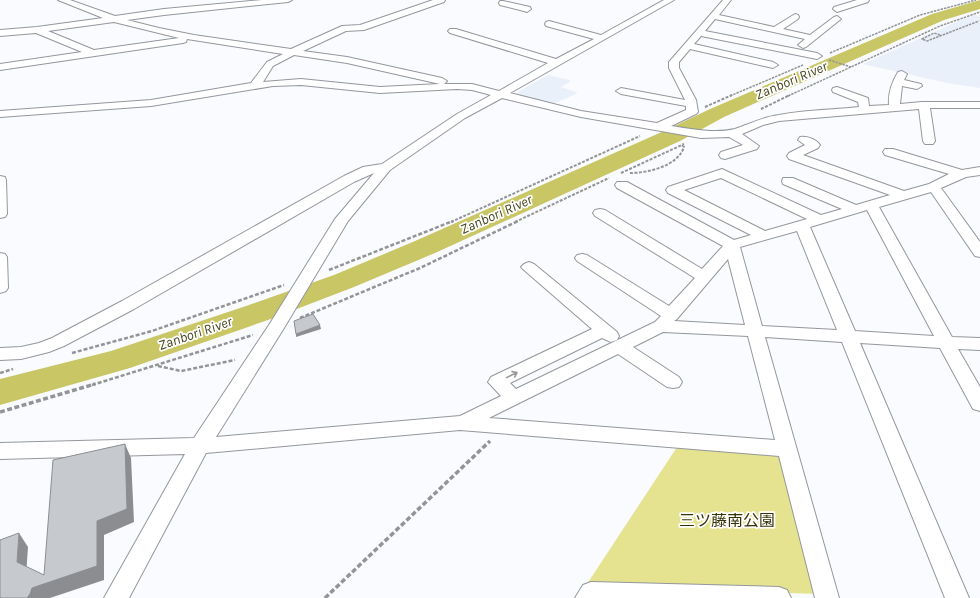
<svg xmlns="http://www.w3.org/2000/svg" width="980" height="598" viewBox="0 0 980 598" font-family="Karla,'Noto Sans JP',sans-serif">
	<style>
		.built { fill: #eaf0f9 }
		.green { fill: #e5e38f }
		.lines { fill: none; stroke-linecap: round; stroke-linejoin: round }
		.river { fill: #c9c665; fill-rule: evenodd }
		.minor-casing { stroke: #93979c; stroke-width: 2 }
		.path-far3 { stroke: #939497; stroke-width: 1.5; stroke-dasharray: 2.5 1; stroke-linecap: butt }
		.path-far2 { stroke: #939497; stroke-width: 2; stroke-dasharray: 3 1.5; stroke-linecap: butt }
		.path-far1 { stroke: #939497; stroke-width: 2.5; stroke-dasharray: 4 2; stroke-linecap: butt }
		.path { stroke: #939497; stroke-width: 3.5; stroke-dasharray: 5 2.5; stroke-linecap: butt }
		.minor { fill: #fff; fill-rule: evenodd }
		.shaded-wall { fill: #8b8d91 }
		.building { fill: #c6cacf; stroke: #8b8d91 }
		.oneway { stroke: #979898 }
		.labels { text-anchor: middle; stroke-width: 3.5; stroke-linejoin: round; paint-order: stroke }
		.water-label { font-size: 14px; font-style: italic; fill: #47461d; stroke: #fff }
		.near-park-label { font-size: 16px; fill: #353308; stroke: #fff }
	</style>
	<rect width="100%" height="100%" fill="#fafbfe"/>
	<!-- built -->
	<path class="built" d="M974,15L980,17V88L947,83L863,64L954,23Z
		M548,75L570,80V82L561,87L578,93L553,104L520,95L518,92Z"/>
	<!-- green -->
	<path class="green" d="M679,444L785,452L822,594L585,587Z"/>
	<g class="lines">
		<!-- river -->
		<path class="river" d="M980,0V9L944,20L724,117L680,141L435,253L354,287L268,320L130,368L0,405V379L111,351L246,306L334,275L415,241L664,131L710,109L932,14Z"/>
		<!-- minor casing -->
		<g class="minor-casing">
			<path id="minor" d="M58,0H70L115,16L164,9L262,0H292L288,2L164,15L127,20L159,28L194,35L291,49L342,26L360,25L433,0H445L444,2L364,30L346,31L303,51L347,57L442,78L447,81L444,84H472L499,91L548,63L450,33L448,31L450,29H456L556,59L594,39L546,26L545,24L546,22L549,21L601,35L664,0H674L510,93L581,111L657,123L686,110V106L621,94L616,91L621,88L685,100L669,68V62L723,0H731L719,15L774,27L795,14L798,15L799,17L798,19L783,29L810,35L834,17L837,16L841,19L806,47L803,48L798,45L805,39L715,19L705,31L817,53L822,56L817,59L701,36L694,44L773,62L778,65L773,68L690,49L679,62V68L696,100L698,112L696,114L671,126C691,129 714,134 735,129C750,124 763,117 779,115C805,110 833,110 859,107L858,102L833,92L832,90L833,88L837,87L868,98L869,106L889,105C888,93 892,82 898,72L902,71L907,74L904,80L921,84L922,86L917,89L902,86L900,104L922,102H980V108H930L935,141L933,144H925L923,141L919,109L779,121L763,125L742,134L759,146L757,149L725,159L721,158L719,155L721,152L743,145L729,137L701,138L581,117L502,98L465,118L390,170L348,221L284,328L216,437L460,416L501,396L488,382L491,377L592,329L524,270L521,267L524,264L529,262L534,264L617,332L619,336L617,340L611,342L602,338L510,383L516,389L655,322L661,316L577,261L575,258L577,255L582,254L587,255L669,306L695,278L595,216L593,213L595,210L600,209L605,210L702,269L723,246L617,188L615,185L617,182H627L734,240L751,235L668,193L666,190L668,187L722,169L821,215L842,209L783,184L782,181L783,178H793L856,205L890,195L789,159L787,156L789,153L805,145L798,140L800,137C807,136 816,139 820,145L818,148L803,155L904,191L929,184L949,174L885,155L883,152L885,149H893L962,170L980,167V175L966,177L941,188L980,242V257L975,256L931,192L879,207L952,337L980,338V350L958,349L980,387V411L973,409L940,348L860,343L969,598H945L842,342L765,337L839,598H815L779,456L460,430L206,453L129,598H104L185,454L0,459V443L194,438L269,325L335,219L374,173L354,182L134,309L64,346L49,352L21,359L0,360V348L21,347L39,343L52,338L122,301L344,176L363,167L382,164L457,114L491,95L472,90L457,89L380,93L301,85L273,86L151,106L0,117V111L151,100L251,83L267,62L283,54L187,39L186,42L183,43L0,70V64L82,52L36,33L0,36V30L37,27L103,18ZM114,22L179,38L94,50L48,31ZM294,55L347,63L440,84L380,87L301,79L263,82L273,66ZM721,178L807,219L765,231L684,190ZM867,210L934,336L855,331L810,227ZM797,231L837,330L762,326L740,247ZM728,259L745,325L674,321L677,319ZM663,332L748,336L775,440L489,418L618,354L667,387L673,388L679,387L682,382L679,377L633,347Z
				M857,0H869L868,2L837,12L833,9L834,7Z
				M500,1H503L530,7L531,9L527,12L524,11L500,5L499,3Z
				M0,176L5,177L6,180L7,214L5,217L0,218Z
				M0,253L5,254L7,257L8,288L6,291L0,293Z
				M591,582L779,587L787,590L791,598H575L583,585Z"/>
		</g>
		<!-- path-far3 -->
		<path class="path-far3" d="M940,35L934,33L922,39L927,41L979,21
			M830,53L920,15L976,0
			M829,60L851,67
			M730,96L803,65
			M788,96L940,26L980,12"/>
		<!-- path-far2 -->
		<path class="path-far2" d="M705,107L732,95
			M761,109L790,95
			M621,173L684,144
			M630,173C648,173 678,166 684,147L682,145
			M451,222L640,136
			M515,222L609,178"/>
		<!-- path-far1 -->
		<path class="path-far1" d="M329,270L453,221
			M300,318L420,268L518,221
			M72,353L152,331L284,285
			M158,366L181,371L235,360
			M0,373L13,369
			M92,385L253,335"/>
		<!-- path -->
		<path class="path" d="M0,412L95,384
			M325,598L490,441"/>
		<!-- minor -->
		<use href="#minor" class="minor"/>
	</g>
	<!-- shaded-wall -->
	<path class="shaded-wall" d="M320,325L321,329L296,337V334Z
		M125,444L131,458L134,522L104,535V580L50,598H27L32,588L97,521Z
		M19,533L28,547L26,576L17,562Z"/>
	<!-- building -->
	<path class="building" d="M313,314L320,325L296,334L294,321Z
		M125,444L127,509L97,521V566L32,588L30,594L27,598H0V540L19,533L17,562L44,575L53,460Z"/>
	<!-- one-way arrows -->
	<defs><path id="oneway-shaft" d="M-6 0H5M1.5-3L5.5 0L1.5 3" fill="none" stroke-width="1.6" stroke-linecap="round" stroke-linejoin="round"/></defs>
	<use class="oneway" href="#oneway-shaft" transform="translate(512 375) rotate(-26)"/>
	<g class="labels">
		<!-- water labels -->
		<g class="water-label">
			<text transform="translate(791 80) rotate(-23)" y="5">Zanbori River</text>
			<text transform="translate(496 214) rotate(-24)" y="5">Zanbori River</text>
			<text transform="translate(195 333) rotate(-19)" y="5">Zanbori River</text>
		</g>
		<!-- near-park labels -->
		<g class="near-park-label">
			<text x="727" y="526">三ツ藤南公園</text>
		</g>
	</g>
</svg>
